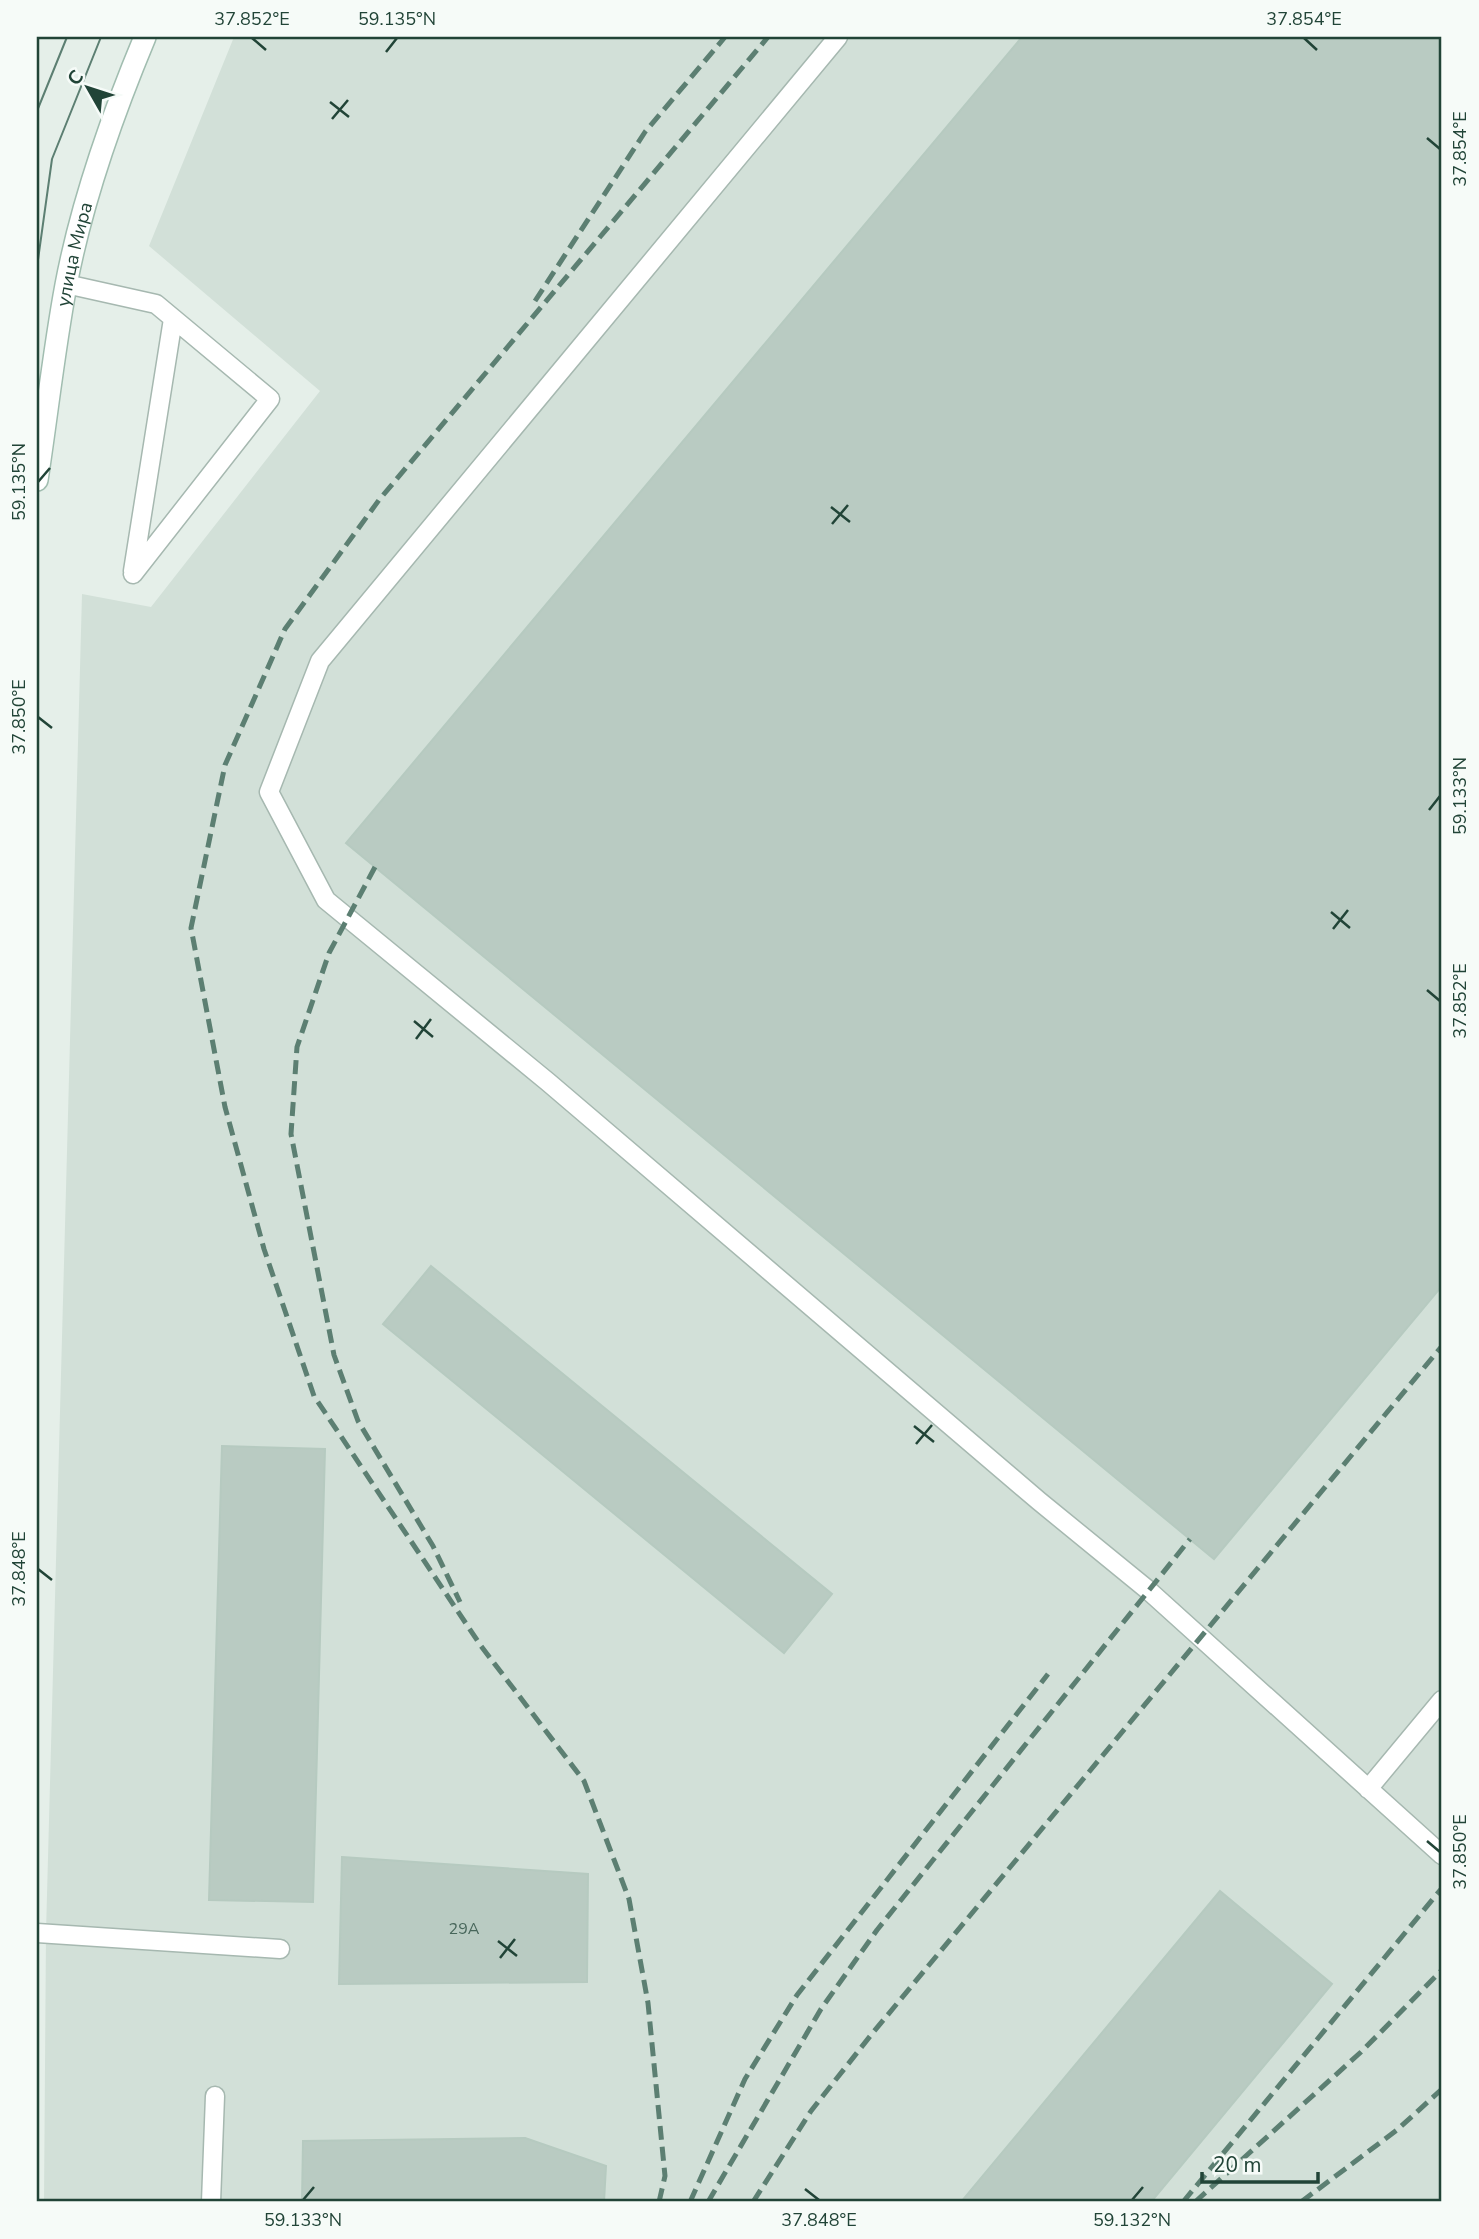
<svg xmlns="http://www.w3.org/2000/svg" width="1479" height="2239" viewBox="0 0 1479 2239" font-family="'Nunito Sans',sans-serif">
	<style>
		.built { fill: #d2e0d8 }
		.building { fill: #b9cbc2; stroke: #b6cac0; stroke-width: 2 }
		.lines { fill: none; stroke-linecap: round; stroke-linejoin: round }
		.service-casing { stroke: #a6b8b0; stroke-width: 21 }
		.secondary-casing { stroke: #a1bdb0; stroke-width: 24 }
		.service { stroke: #fff; stroke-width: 18 }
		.secondary { stroke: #fff; stroke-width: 21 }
		.tram { stroke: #5c7f72; stroke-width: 2 }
		.rail { stroke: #5c7f72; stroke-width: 5; stroke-dasharray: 14 7; stroke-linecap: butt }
		.ticks { fill: none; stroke: #214437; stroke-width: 2.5 }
		.labels { text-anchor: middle; stroke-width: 5; stroke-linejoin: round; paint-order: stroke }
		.number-label { font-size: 16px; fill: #47665a }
		.street-label { font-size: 19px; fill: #214437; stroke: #f6fbf8 }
		.neatline { fill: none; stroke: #214437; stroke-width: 2.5 }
		.ticks-label { font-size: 18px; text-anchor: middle; fill: #214437 }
	</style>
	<rect width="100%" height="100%" fill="#e5efe9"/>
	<!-- built -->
	<path class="built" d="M234,37H1442V2202H44L46,1932L82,594L151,607L320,391L149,246Z"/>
	<!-- building -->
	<path class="building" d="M1022,37H1442V1286L1214,1559L346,843Z
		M431,1266L832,1594L784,1653L383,1324Z
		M222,1446L325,1449L313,1902L209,1900Z
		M342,1857L588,1874L587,1982L339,1984Z
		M1220,1891L1332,1984L1151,2202H961Z
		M525,2138L606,2166L604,2202H302L303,2141Z"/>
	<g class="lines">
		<!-- service casing -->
		<g class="service-casing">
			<path id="service" d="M838,37L320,661L269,792L326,900L548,1082L1039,1501L1148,1590L1442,1855
				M66,284L156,304L270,399L133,574
				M133,571L173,319
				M1368,1789L1442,1700
				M37,1933L280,1949
				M211,2202L215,2096"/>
		</g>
		<!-- secondary casing -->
		<g class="secondary-casing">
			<g id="secondary">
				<path id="s1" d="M37,480C47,415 54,349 66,285C82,200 112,116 145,37"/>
			</g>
		</g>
		<!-- service -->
		<use href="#service" class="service"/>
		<!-- secondary -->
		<use href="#secondary" class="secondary"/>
		<!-- tram -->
		<path class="tram" d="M37,111L67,37
			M37,267L52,159L101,37"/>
		<!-- rail -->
		<path class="rail" d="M535,301L645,132L725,37
			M375,867L329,953L297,1047L291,1134L334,1355L358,1421L433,1546L460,1602
			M659,2202L665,2176L648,2003L629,1899L584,1781L481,1646L314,1396L264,1249L225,1107L191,928L225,765L285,629L379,500L768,37
			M690,2202L745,2079L797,1995L1048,1674
			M708,2202L821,2009L877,1930L1190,1539
			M753,2202L811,2111L871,2035L1442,1346
			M1183,2202L1442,1888
			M1195,2202L1361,2052L1442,1970
			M1301,2202L1397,2130L1442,2089"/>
	</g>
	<!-- ticks -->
	<path class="ticks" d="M252,38L266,50M1304,38L1317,50M386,52L397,38M330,102L349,117M332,119L348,100M1427,138L1440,149M38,482L50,468M831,507L850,522M832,524L848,505M38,717L52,728M1429,810L1440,796M1331,912L1350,928M1333,929L1348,910M1427,990L1440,1001M414,1021L433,1037M416,1039L431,1019M914,1426L934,1442M916,1444L932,1425M38,1569L52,1580M1427,1841L1440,1852M498,1941L517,1956M500,1958L515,1939M805,2189L819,2200M303,2200L314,2187M1132,2200L1143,2187"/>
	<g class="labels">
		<!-- number labels -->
		<g class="number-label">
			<text x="464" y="1934">29А</text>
		</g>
		<!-- street labels -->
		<g class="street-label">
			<text dy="7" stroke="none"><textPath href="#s1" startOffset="229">улица Мира</textPath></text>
		</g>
	</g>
	<!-- border -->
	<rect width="1479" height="2239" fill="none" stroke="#f6fbf8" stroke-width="77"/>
	<!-- north arrow -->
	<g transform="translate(88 88) rotate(309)" stroke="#f6fbf8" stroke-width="5" paint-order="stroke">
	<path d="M0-5L12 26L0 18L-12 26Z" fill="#214437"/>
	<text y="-10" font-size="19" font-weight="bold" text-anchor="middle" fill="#214437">С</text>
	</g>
	<!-- scale -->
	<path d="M1202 2172v10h116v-10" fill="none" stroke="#214437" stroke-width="3.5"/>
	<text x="1213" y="2172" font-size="21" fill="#214437" stroke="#f6fbf8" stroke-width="5" paint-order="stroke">20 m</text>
	<rect x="38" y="38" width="1402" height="2162" class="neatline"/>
	<g class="ticks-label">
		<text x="252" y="25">37.852°E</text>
		<text x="397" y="25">59.135°N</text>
		<text x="1304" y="25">37.854°E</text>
		<text transform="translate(1460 149) rotate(-90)" y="6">37.854°E</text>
		<text transform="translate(19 482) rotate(-90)" y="6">59.135°N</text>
		<text transform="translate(19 717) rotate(-90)" y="6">37.850°E</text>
		<text transform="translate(1460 796) rotate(-90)" y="6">59.133°N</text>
		<text transform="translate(1460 1001) rotate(-90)" y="6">37.852°E</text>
		<text transform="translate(19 1569) rotate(-90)" y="6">37.848°E</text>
		<text transform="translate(1460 1852) rotate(-90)" y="6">37.850°E</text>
		<text x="303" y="2226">59.133°N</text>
		<text x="819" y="2226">37.848°E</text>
		<text x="1132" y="2226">59.132°N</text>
	</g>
</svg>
